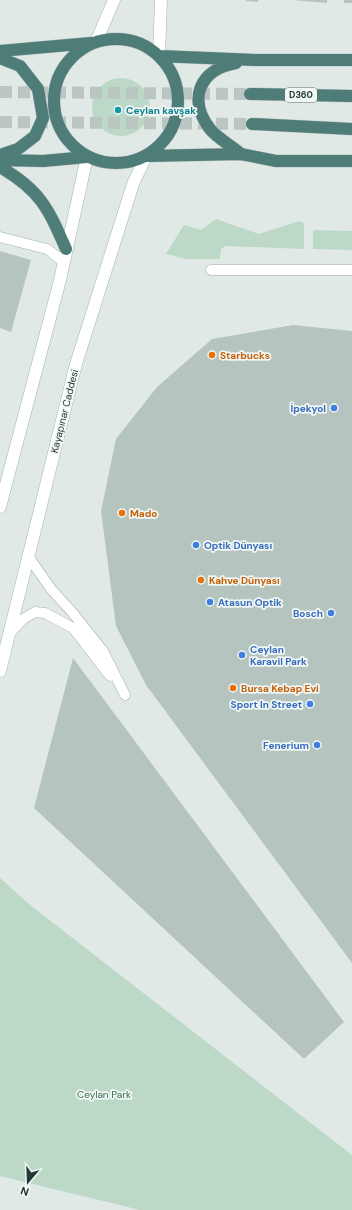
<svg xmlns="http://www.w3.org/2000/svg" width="352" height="1210" viewBox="0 0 352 1210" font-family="'DM Sans',sans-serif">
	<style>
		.green { fill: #bcd8c7 }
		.building { fill: #b6c4c0 }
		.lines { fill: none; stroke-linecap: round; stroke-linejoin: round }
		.trunk-tunnel { stroke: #bbc6c3; stroke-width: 12; stroke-dasharray: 12 6; stroke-linecap: butt }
		.service-casing { stroke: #a4b0ae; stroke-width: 11 }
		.secondary-casing { stroke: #a1b4af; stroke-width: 13 }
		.trunk-casing { stroke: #bdc3c2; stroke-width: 13 }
		.service { stroke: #fff; stroke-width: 10 }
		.secondary { stroke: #fff; stroke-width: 12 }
		.trunk { stroke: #4e7d78; stroke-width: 12 }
		.culture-dot { fill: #0f9aa8; stroke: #f1f7f4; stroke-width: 1.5 }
		.food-dot { fill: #e8710a; stroke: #f1f7f4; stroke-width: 1.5 }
		.shop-dot { fill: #3f7fe0; stroke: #f1f7f4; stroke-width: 1.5 }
		.labels { text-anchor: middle; stroke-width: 3.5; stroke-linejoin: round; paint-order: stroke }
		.shield { fill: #f1f7f4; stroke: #61716e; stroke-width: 1 }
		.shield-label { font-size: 9px; font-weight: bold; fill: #233835 }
		.culture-label { font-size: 10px; font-weight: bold; fill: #0d838f; stroke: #f1f7f4; text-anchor: start }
		.food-label { font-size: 10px; font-weight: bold; fill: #c56008; stroke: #f1f7f4; text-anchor: start }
		.shop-label { font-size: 10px; font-weight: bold; fill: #366cbe; stroke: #f1f7f4; text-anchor: end }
		.street-label { font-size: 10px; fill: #233835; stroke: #f1f7f4 }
		.park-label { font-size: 10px; fill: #336a4f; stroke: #f1f7f4 }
	</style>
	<rect width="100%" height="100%" fill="#e1e9e7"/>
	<!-- green -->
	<path class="green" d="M92 107a29 29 0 1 1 58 0a29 29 0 1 1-58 0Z
		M216,219L259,234L299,221L304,223V249L226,246L221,249L220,259H186L166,254L184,225L201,230Z
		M313,230L352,231V250L313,249Z
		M0,878L30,905L352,1155V1210H140L0,1176Z"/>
	<!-- building -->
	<path class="building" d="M246,0H258V2L246,1Z
		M292,0H327V3Z
		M344,0H352V3H344Z
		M0,251L31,260L11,332L0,328Z
		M293,325L352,331V963L146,685L116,626L101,511L116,439L157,387L212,339Z
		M73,658L344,1022L304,1059L34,808Z"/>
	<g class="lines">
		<!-- trunk-tunnel -->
		<path class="trunk-tunnel" d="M0,92L250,94
			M0,122L252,124"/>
		<!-- service casing -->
		<g class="service-casing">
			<path id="service" d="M0,237L47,249L64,262
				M211,270H352
				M28,556L51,589L72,612L103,651L125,695
				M10,633L23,619L35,612L45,613L73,628L110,676"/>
		</g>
		<!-- secondary casing -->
		<g class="secondary-casing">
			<path id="secondary" d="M96,42L114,0
				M159,56L161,0
				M0,507L60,280L87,157
				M0,671L76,364L133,184L146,156"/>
		</g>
		<!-- trunk casing -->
		<g class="trunk-casing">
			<path id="trunk" d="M54 101a62 62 0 1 1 124 0a62 62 0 1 1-124 0Z
				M0,51L91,43
				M159,56L255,60H352
				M0,58L20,66L38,89L43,118L35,136L18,149L0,155
				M236,63C200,69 187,99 210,129C217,138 232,146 241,154
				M250,94L352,96
				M252,124L352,129
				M146,156L241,154L276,161H352
				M0,160L43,161L87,157
				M0,167C40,190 48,208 66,249"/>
		</g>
		<!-- service -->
		<use href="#service" class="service"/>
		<!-- secondary -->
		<use href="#secondary" class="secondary"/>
		<!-- trunk -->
		<use href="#trunk" class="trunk"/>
	</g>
	<!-- markers -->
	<circle class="culture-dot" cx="118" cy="110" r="4"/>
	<g class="food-dot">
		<circle cx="212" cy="355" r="4"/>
		<circle cx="122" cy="513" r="4"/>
		<circle cx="201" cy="580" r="4"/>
		<circle cx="233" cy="688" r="4"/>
	</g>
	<g class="shop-dot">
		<circle cx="334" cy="408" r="4"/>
		<circle cx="196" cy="545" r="4"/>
		<circle cx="210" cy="602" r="4"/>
		<circle cx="331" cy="613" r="4"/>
		<circle cx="242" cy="655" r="4"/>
		<circle cx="310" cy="704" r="4"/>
		<circle cx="317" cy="745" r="4"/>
	</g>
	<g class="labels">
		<!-- shield labels -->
		<rect class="shield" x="285" y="88" width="32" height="14" rx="3"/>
		<g class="shield-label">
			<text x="301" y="98">D360</text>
		</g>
		<!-- culture labels -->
		<g class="culture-label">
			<text x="126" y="114">Ceylan kavşak</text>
		</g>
		<!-- food labels -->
		<g class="food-label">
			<text x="220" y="359">Starbucks</text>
			<text x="130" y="517">Mado</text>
			<text x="209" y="584">Kahve Dünyası</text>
			<text x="241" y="692">Bursa Kebap Evi</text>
		</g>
		<!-- shop labels -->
		<g class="shop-label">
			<text x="326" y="412">İpekyol</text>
			<text x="204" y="549" text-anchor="start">Optik Dünyası</text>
			<text x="218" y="606" text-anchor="start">Atasun Optik</text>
			<text x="323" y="617">Bosch</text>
			<text x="250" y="653" text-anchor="start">Ceylan<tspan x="250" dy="12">Karavil Park</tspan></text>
			<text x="302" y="708">Sport In Street</text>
			<text x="309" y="749">Fenerium</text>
		</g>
		<!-- street labels -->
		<g class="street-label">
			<text transform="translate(64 411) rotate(-76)" y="4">Kayapınar Caddesi</text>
		</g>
		<!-- park labels -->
		<g class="park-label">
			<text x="104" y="1098">Ceylan Park</text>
		</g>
	</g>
	<!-- north arrow -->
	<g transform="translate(28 1182) rotate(199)" stroke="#f1f7f4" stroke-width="3" paint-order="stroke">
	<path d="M0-3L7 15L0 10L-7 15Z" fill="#233835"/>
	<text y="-6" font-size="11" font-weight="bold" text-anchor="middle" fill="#233835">N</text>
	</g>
</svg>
